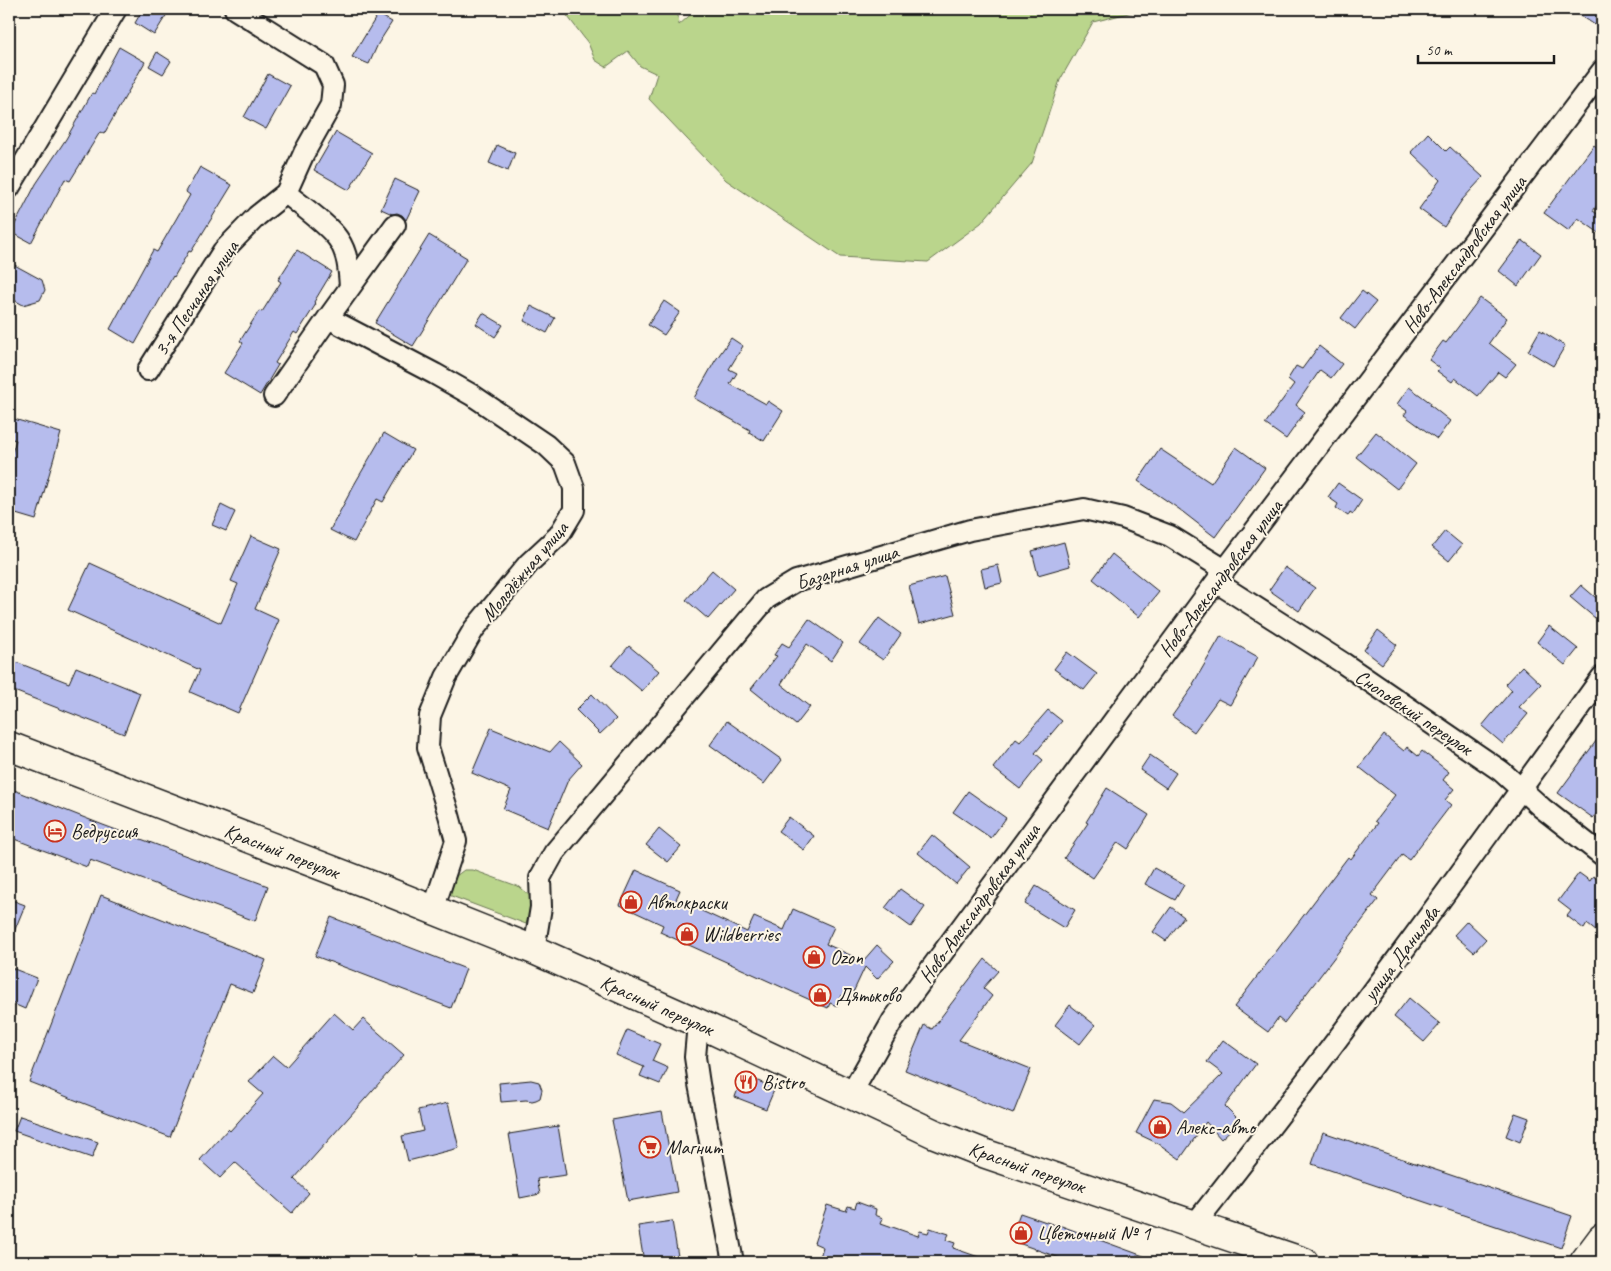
<svg xmlns="http://www.w3.org/2000/svg" width="1611" height="1271" viewBox="0 0 1611 1271" font-family="Caveat,sans-serif">
	<style>
		.green { fill: #bad58c; stroke: #6b7854 }
		.building { fill: #b6bced; stroke: #1c1c1c }
		.lines { fill: none; stroke-linecap: round; stroke-linejoin: round }
		.street-casing { stroke: #1c1c1c; stroke-width: 24 }
		.secondary-casing { stroke: #1c1c1c; stroke-width: 31 }
		.street { stroke: #fcf5e5; stroke-width: 20 }
		.secondary { stroke: #fcf5e5; stroke-width: 28 }
		.labels { text-anchor: middle; stroke-width: 4; stroke-linejoin: round; paint-order: stroke }
		.street-label { font-size: 20px; fill: #1c1c1c; stroke: #fcf5e5 }
		.poi-label { font-size: 20px; fill: #1c1c1c; stroke: #fcf5e5; text-anchor: start }
	</style>
	<rect width="100%" height="100%" fill="#fcf5e5"/>
	<filter id="ink" filterUnits="userSpaceOnUse"><feTurbulence type="fractalNoise" baseFrequency=".02" numOctaves="2"/><feDisplacementMap in="SourceGraphic" scale="10" xChannelSelector="R" yChannelSelector="G"/><feConvolveMatrix kernelMatrix="1 2 1 2 8 2 1 2 1" color-interpolation-filters="sRGB"/></filter>
	<g filter="url(#ink)">
		<!-- green -->
		<path class="green" d="M562,9H686L678,15L679,25L697,9H1144L1093,22L1060,80L1032,163L981,223L928,262L840,257L726,180L649,99L657,74L640,66L628,51L606,67L595,60L588,43Z
			M464,870H473L520,887L532,898L529,917L526,924L446,894L448,882Z"/>
		<!-- building -->
		<path class="building" d="M143,9H170L154,35L135,23Z
			M1571,9H1602V16L1595,25Z
			M378,14L392,22L378,44L369,64L352,57Z
			M119,47L145,62L104,134L100,132L70,181L65,179L31,243L11,232L36,184L66,139L92,93L94,94Z
			M157,52L171,61L163,74L149,66Z
			M268,74L290,86L266,129L244,117Z
			M336,132L372,153L349,190L314,170Z
			M1428,133L1446,151L1450,147L1483,177L1462,200L1444,227L1419,209L1440,180L1411,152Z
			M497,145L515,153L508,171L489,163Z
			M1594,145L1602,151V198L1593,211L1602,217V235L1578,218L1569,231L1544,213Z
			M200,167L232,185L191,252L189,251L174,277L173,276L135,344L110,329L153,250L157,252L190,195L186,192Z
			M395,179L420,191L406,220L402,215L397,213L392,214L381,209Z
			M429,235L467,258L413,346L375,323Z
			M1522,240L1541,254L1518,286L1499,271Z
			M297,250L332,272L314,302L316,304L309,315L297,334L294,332L275,363L278,365L260,395L224,373L243,343L240,341L259,311L262,312L274,293L281,282L278,280Z
			M9,262L42,280L45,290L40,300L23,305L9,297Z
			M1362,291L1376,302L1355,329L1341,318Z
			M1480,298L1507,318L1489,343L1516,364L1505,377L1498,372L1478,396L1455,378L1452,382L1437,371L1440,368L1429,360L1443,341L1446,343Z
			M664,301L680,312L664,335L648,325Z
			M531,306L555,318L547,333L524,321Z
			M483,313L503,325L495,337L476,324Z
			M1540,330L1565,346L1553,366L1528,351Z
			M731,338L743,346L729,369L737,373L730,384L766,404L768,401L783,411L764,441L749,432L750,430L694,398L715,361Z
			M1319,346L1342,364L1331,378L1320,370L1296,405L1305,412L1286,439L1265,424L1294,384L1288,379L1296,366L1302,369Z
			M1409,387L1431,403L1430,405L1450,421L1437,439L1404,415L1407,411L1397,404Z
			M14,419L61,433L36,520L9,512V463L16,440L9,438V436Z
			M1376,432L1416,464L1397,489L1356,457Z
			M384,433L413,450L383,502L377,499L354,542L330,530L354,485Z
			M1236,447L1265,468L1215,537L1179,509L1138,481L1160,449L1211,483Z
			M1338,483L1362,500L1353,514L1350,512L1348,516L1336,508L1338,504L1328,497Z
			M221,505L235,512L226,531L212,525Z
			M1445,531L1462,545L1449,561L1432,547Z
			M251,536L281,549L255,609L279,620L238,713L190,692L200,670L68,610L90,563L221,623L238,584L231,581Z
			M1064,542L1070,566L1038,575L1032,551Z
			M1112,554L1159,592L1139,617L1093,579Z
			M998,565L1002,583L985,587L981,569Z
			M1285,567L1315,588L1299,611L1269,590Z
			M712,570L734,589L708,619L686,600Z
			M945,576L955,614L919,624L909,586Z
			M1581,585L1602,603V609L1595,618L1570,597Z
			M879,618L901,634L883,660L860,644Z
			M809,619L843,643L831,661L807,644L781,684L810,707L796,725L751,689L777,656L774,655L782,643L789,647Z
			M1549,626L1578,649L1565,665L1537,642Z
			M1378,630L1397,645L1382,664L1364,650Z
			M1221,636L1258,657L1230,705L1218,699L1194,732L1172,716L1194,685L1193,684Z
			M629,646L659,671L642,691L612,666Z
			M1067,652L1097,674L1084,690L1054,669Z
			M16,662L69,683L76,667L140,693L124,734L9,689V681Z
			M1522,666L1541,684L1519,707L1528,714L1503,744L1482,726L1512,690L1505,684Z
			M592,694L616,719L600,734L576,710Z
			M1048,710L1062,721L1035,753L1043,760L1020,789L993,768L1016,739L1020,742Z
			M727,721L782,760L764,784L710,745Z
			M491,728L550,752L559,742L582,764L568,780L548,828L503,809L511,790L472,773Z
			M1602,733V806L1593,818L1558,793Z
			M1384,735L1404,751L1407,747L1418,756L1422,751L1449,772L1443,780L1454,789L1445,800L1451,805L1409,860L1402,855L1372,895L1378,900L1284,1023L1278,1018L1268,1032L1234,1007L1348,857L1351,859L1378,823L1375,821L1395,795L1359,767Z
			M1150,755L1176,773L1166,788L1140,770Z
			M9,788L103,825L268,886L255,921L90,860L87,867L9,837Z
			M1107,788L1149,815L1128,849L1118,842L1093,878L1064,858L1088,823L1086,822Z
			M968,791L1006,818L991,838L953,812Z
			M789,817L814,836L804,850L778,831Z
			M659,829L681,847L668,862L646,845Z
			M932,835L970,867L956,884L918,853Z
			M1154,868L1184,885L1175,900L1145,884Z
			M636,870L680,890L676,899L747,932L754,917L784,930L793,909L834,927L826,944L863,961L877,945L894,961L877,979L865,967L850,999L842,995L837,1006L830,1003L828,1008L660,932L663,925L620,905Z
			M1579,873L1590,881L1593,876L1602,883V936L1587,924L1584,929L1567,916L1571,911L1558,901Z
			M1036,886L1075,910L1064,928L1025,904Z
			M900,889L925,907L911,927L885,908Z
			M101,895L266,960L253,993L230,984L170,1137L29,1082Z
			M9,899L25,905L9,944Z
			M1171,907L1184,917L1166,941L1153,932Z
			M331,917L466,969L451,1008L315,956Z
			M1467,921L1486,939L1474,952L1454,935Z
			M985,959L998,971L983,988L992,996L959,1040L1031,1069L1013,1114L905,1070L924,1025L932,1029Z
			M9,967L37,978L25,1009L9,1002Z
			M1409,998L1440,1024L1424,1042L1394,1017Z
			M1070,1005L1095,1025L1080,1044L1055,1025Z
			M334,1013L353,1030L363,1019L404,1055L294,1179L309,1193L292,1213L235,1162L220,1178L200,1160L228,1129L230,1131L263,1094L249,1082L273,1056L286,1067Z
			M627,1030L660,1044L652,1061L668,1068L660,1084L640,1076L644,1067L616,1055Z
			M1223,1040L1256,1064L1225,1106L1240,1121L1221,1139L1206,1122L1180,1159L1159,1144L1136,1133L1154,1099L1171,1102L1184,1112L1223,1074L1207,1062Z
			M743,1075L775,1088L766,1109L735,1097Z
			M531,1080L539,1082L542,1090L540,1098L536,1100L532,1101L526,1100L501,1102L499,1083Z
			M448,1103L459,1148L408,1161L402,1136L423,1131L418,1110Z
			M662,1111L677,1192L628,1201L612,1120Z
			M1515,1113L1529,1118L1520,1142L1506,1136Z
			M20,1116L98,1142L92,1158L14,1131Z
			M558,1126L566,1175L537,1179L540,1194L520,1198L509,1134Z
			M1323,1132L1572,1216L1561,1248L1312,1164Z
			M857,1202L876,1209L875,1215L883,1218L881,1223L918,1236L920,1231L928,1233L930,1228L949,1234L946,1240L955,1243L953,1248L987,1260L986,1262H834L820,1257L823,1247L814,1243L827,1205L846,1211L848,1206L855,1208Z
			M1020,1213L1055,1225L1056,1224L1157,1261L1156,1262H1071L1010,1240Z
			M672,1221L679,1262H644L638,1226Z"/>
		<g class="lines">
			<!-- street casing -->
			<g class="street-casing">
				<path id="street" d="M9,188L116,9
					M286,193C300,205 328,224 338,239C348,253 349,271 350,287
					M328,318L435,374L472,395L546,445L565,463L574,488V510L559,535L529,563L474,629L446,677L430,716L428,747L449,815L456,841L433,910
					M148,370L223,251L257,216L286,193L304,153L331,105L333,85L324,65L235,9
					M274,396L328,318L395,225
					M1216,582L1343,663L1501,771L1542,808L1602,855
					M534,950L541,907L540,878L554,853L766,599L796,581L970,530L1084,509L1123,518L1170,536L1225,570
					M698,1023L695,1057L699,1084L733,1262
					M851,1094L893,1020L1216,582L1602,71
					M1194,1225C1336,1046 1469,862 1602,677"/>
			</g>
			<!-- secondary casing -->
			<g class="secondary-casing">
				<path id="secondary" d="M9,746L376,887L534,950L698,1023L935,1134L986,1154L1304,1262
					M1584,1262L1602,1238"/>
			</g>
			<!-- street -->
			<use href="#street" class="street"/>
			<!-- secondary -->
			<use href="#secondary" class="secondary"/>
		</g>
	</g>
	<!-- icons -->
	<defs>
		<g id="hotel-ring" transform="scale(1.125)"><circle r="9.5" fill="#fcf5e5" stroke="#c8321e" stroke-width="1.5"/><path d="M-6-4.5h1.5V1H6V5H4.5V3h-9V5H-6ZM-4 0a1.8 1.8 0 1 1 3.6 0ZM.5 0V-2.5h3Q6-2.5 6 0Z" fill="#c8321e"/></g>
		<g id="shop-ring" transform="scale(1.125)"><circle r="9.5" fill="#fcf5e5" stroke="#c8321e" stroke-width="1.5"/><path d="M-5-2.5h2.3a2.7 3.5 0 0 1 5.4 0H5L5.5 6h-11ZM-1.5-2.5h3a1.5 2.3 0 0 0-3 0Z" fill="#c8321e"/></g>
		<g id="restaurant-ring" transform="scale(1.125)"><circle r="9.5" fill="#fcf5e5" stroke="#c8321e" stroke-width="1.5"/><path d="M-5-6h1v4h1v-4h1v4h1v-4h1v5L-1.5 .5V6h-2V.5L-5-1ZM5-6V6H3V1.5H1.5Q1.5-4 5-6Z" fill="#c8321e"/></g>
		<g id="supermarket-ring" transform="scale(1.125)"><circle r="9.5" fill="#fcf5e5" stroke="#c8321e" stroke-width="1.5"/><path d="M-6-5.5h2.5l.6 2H6L4.5 2H-2.5L-4.4-4H-6ZM-1.5 3.2a1.3 1.3 0 1 0 .1 0ZM3 3.2a1.3 1.3 0 1 0 .1 0Z" fill="#c8321e"/></g>
	</defs>
	<g fill-rule="evenodd">
		<use href="#hotel-ring" x="55" y="831"/>
		<use href="#shop-ring" x="631" y="902"/>
		<use href="#shop-ring" x="687" y="934"/>
		<use href="#shop-ring" x="814" y="957"/>
		<use href="#shop-ring" x="820" y="995"/>
		<use href="#restaurant-ring" x="746" y="1082"/>
		<use href="#shop-ring" x="1160" y="1127"/>
		<use href="#supermarket-ring" x="650" y="1147"/>
		<use href="#shop-ring" x="1021" y="1233"/>
	</g>
	<g class="labels">
		<!-- street labels -->
		<g class="street-label">
			<text transform="translate(1464 254) rotate(-53)" y="7">Ново-Александровская улица</text>
			<text transform="translate(196 298) rotate(-56)" y="7">3-я Песчаная улица</text>
			<text transform="translate(847 567) rotate(-18)" y="7">Базарная улица</text>
			<text transform="translate(524 571) rotate(-50)" y="7">Молодёжная улица</text>
			<text transform="translate(1220 578) rotate(-53)" y="7">Ново-Александровская улица</text>
			<text transform="translate(1414 712) rotate(34)" y="7">Сноповский переулок</text>
			<text transform="translate(282 851) rotate(21)" y="7">Красный переулок</text>
			<text transform="translate(979 903) rotate(-54)" y="7">Ново-Александровская улица</text>
			<text transform="translate(1401 953) rotate(-53)" y="7">улица Данилова</text>
			<text transform="translate(657 1005) rotate(24)" y="7">Красный переулок</text>
			<text transform="translate(1027 1167) rotate(19)" y="7">Красный переулок</text>
		</g>
		<!-- poi labels -->
		<g class="poi-label">
			<text x="71" y="838">Ведруссия</text>
			<text x="647" y="909">Автокраски</text>
			<text x="703" y="941">Wildberries</text>
			<text x="830" y="964">Ozon</text>
			<text x="836" y="1002">Дятьково</text>
			<text x="762" y="1089">Bistro</text>
			<text x="1176" y="1134">Алекс-авто</text>
			<text x="666" y="1154">Магнит</text>
			<text x="1037" y="1240">Цветочный № 1</text>
		</g>
	</g>
	<!-- margin -->
	<rect width="1611" height="1271" fill="none" stroke="#fcf5e5" stroke-width="30"/>
	<rect x="15" y="15" width="1581" height="1241" fill="none" stroke="#1c1c1c" stroke-width="2" filter="url(#ink)"/>
	<!-- scale -->
	<path d="M1418 55v8h136v-8" fill="none" stroke="#1c1c1c" stroke-width="2.5"/>
	<text x="1426" y="55" font-size="15" fill="#1c1c1c" stroke="#fcf5e5" stroke-width="4" paint-order="stroke">50 m</text>
</svg>
